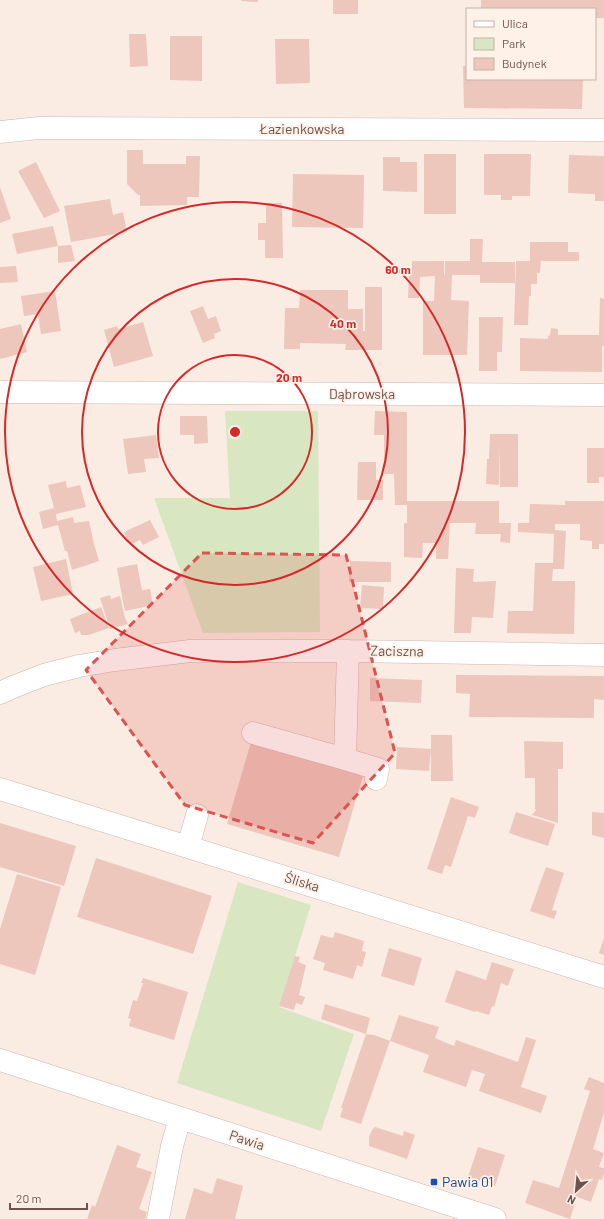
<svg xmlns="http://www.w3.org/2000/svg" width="604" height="1219" viewBox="0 0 604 1219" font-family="Barlow,sans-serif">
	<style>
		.green { fill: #d8e6c2 }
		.building { fill: #edc6bc }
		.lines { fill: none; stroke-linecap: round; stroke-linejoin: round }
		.minor-casing { stroke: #cdb5ad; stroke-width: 23 }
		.minor { stroke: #fff; stroke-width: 22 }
		.marked { fill: #dc5350; fill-opacity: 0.2; stroke: #dc5350; stroke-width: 3; stroke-dasharray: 8 5; stroke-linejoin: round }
		.ring { fill: none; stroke: #d62828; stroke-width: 2 }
		.transit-dot { fill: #1a4fb4; stroke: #fef1e8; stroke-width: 1.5 }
		.labels { text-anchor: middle; stroke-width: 3.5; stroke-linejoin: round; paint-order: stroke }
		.street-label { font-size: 14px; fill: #70514b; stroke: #fef1e8 }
		.transit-label { font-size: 14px; fill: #164399; stroke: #fef1e8; text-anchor: start }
		.centre { fill: #d62828; stroke: #fef1e8; stroke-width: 2 }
		.ring-label { font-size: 12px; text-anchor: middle; font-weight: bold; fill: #d62828; stroke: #fef1e8; stroke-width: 3.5; stroke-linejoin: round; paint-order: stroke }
	</style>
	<rect width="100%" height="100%" fill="#faece3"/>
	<!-- green -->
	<path class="green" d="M225,411H318L320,632L203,633L154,498H230Z
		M238,882L311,905L279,1007L354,1034L321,1131L177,1083Z"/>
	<!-- building -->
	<path class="building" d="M241,0H258V2L241,1Z
		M333,0H358V14H333Z
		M481,0H604V18H595V9H481Z
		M129,34H146L148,66L130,67Z
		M170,36H202V81L170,80Z
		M275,39H309L310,83L276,84Z
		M463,66H467V79H583L582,109L464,108Z
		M127,150H143V164H186V156H200L199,197H187V205L140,206V195H138L127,184Z
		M424,154H456V214H424Z
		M484,154H531L530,196H512V200H501V195H484Z
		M569,155L604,156V201H595V194L568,193Z
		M383,157H400V162H417V192L383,191Z
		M36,162L60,211L44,218L18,171Z
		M293,174L364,175L363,228L292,227Z
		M0,187L11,219L0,223Z
		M110,199L113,215L123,212L127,232L71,242L64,206Z
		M266,203H282L283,258H265V240H258V223H266Z
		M53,226L58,246L17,254L12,234Z
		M470,239H483L482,262H515V283H480V275H452L451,300L469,301L467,355H423V301H434L435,276L420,277L419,298H408L409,275H412V261H444V275L445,274V261H470Z
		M530,242H568V252H579V261H541L540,273H537V284H531V296H529L528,325H514L516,261H530Z
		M71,245L75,261L58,263V246Z
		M16,266L18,282L0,283V267Z
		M365,287H382V350H345L346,344L300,343V349H284L285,308H299L300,290H348V309H363V331H365Z
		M55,291L61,331L41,334L38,314L24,316L21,296Z
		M600,298L604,299V346H602V372L520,371V338L548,339V335L550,336L551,328L558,329V335H599Z
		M203,306L208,319L216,316L221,331L214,334L215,338L203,343L190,311Z
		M479,317H503L502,352H497V371H479Z
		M143,322L153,356L114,367L104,330L117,326L118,329Z
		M21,324L27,352L0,359V329Z
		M375,411L407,412V501H499V523H511L510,543L500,542L501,534H475L476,523H450L448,559H436V543H423L422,558L404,557V523H407V505H395L394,474H384V435H374Z
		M180,416H207L208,443L194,444V435H180Z
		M490,434H518V487H500V446L499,485L486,484L487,459H489Z
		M156,435L159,458L144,459L146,472L128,474L123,439Z
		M587,448H604V477H599V483H587Z
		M358,462H376V480H383V500H357Z
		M66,481L67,488L80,485L86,507L56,514L57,521L73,517L74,523L89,521L94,544L99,561L72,570L67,551H65L58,525L43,529L39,512L54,508L48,485Z
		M565,501H604V544H599V549H592V541L580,540V524H555V530L566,531L564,569H553L552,581H575L574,634L507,633L508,611H533L535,563H553L554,534L518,532V523H529L530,504L565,505Z
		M150,520L159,537L143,545L140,540L130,545L124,532Z
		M66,559L73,594L41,601L33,567Z
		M350,561L391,562V582H349Z
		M137,564L142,590L150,589L153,605L125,611L123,602L117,568Z
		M456,568L474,569L473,582L496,581L493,618L472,617L471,633H454Z
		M362,585L384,587L383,609L360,608Z
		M110,595L111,599L120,596L125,618L128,624L110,629L100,598Z
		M101,607L109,628L89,635H81L80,631L75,633L70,619Z
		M456,675L604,676V700L594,699V718L469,717L470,694L456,693Z
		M370,678L422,680L421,703L370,701Z
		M431,735H452L453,781H431Z
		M524,741L563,742V769H558V823L532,815L536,810L535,809V778H525Z
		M251,742L363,776L339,857L227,824Z
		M397,747L431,749L429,771L396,769Z
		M451,797L479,807L475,818L468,816L451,867L445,865L442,874L427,869Z
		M516,812L555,824L548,846L509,833Z
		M592,812L604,813V838L592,835Z
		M0,823L76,846L64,886L0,867Z
		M96,858L212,896L193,954L77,917Z
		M546,867L564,873L552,910L557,911L554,919L530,911Z
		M17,874L61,887L35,975L0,964V929Z
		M335,932L364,941L362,951L366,952L362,967L357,965L353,979L323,970L325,963L313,959L321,935L333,938Z
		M604,938V955L599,953Z
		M389,948L422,958L414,986L381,976Z
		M295,956L300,957L298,962L306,965L299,995L305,997L302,1005L296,1003L294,1010L279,1006Z
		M492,962L514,969L508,986L501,983L494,1007L492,1006L489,1015L476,1011L475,1012L445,1002L456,970L486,980Z
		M143,978L188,992L174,1040L129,1026L131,1019L128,1018L133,1000L137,1001L143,983H141Z
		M325,1004L370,1018L366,1034L321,1019Z
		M399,1015L439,1027L435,1038L454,1046L456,1040L518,1062L526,1037L536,1040L521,1087L547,1096L541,1113L479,1091L485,1074L472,1070L466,1087L423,1072L429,1055L390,1041Z
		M366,1034L374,1035L390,1041L361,1124L340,1117L343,1108H341Z
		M589,1077L604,1083V1113L593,1149L604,1153L599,1167L604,1168V1173L602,1180L599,1179L591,1202L577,1197L570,1219L525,1203L533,1180L559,1188L590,1091L584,1089Z
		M375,1127L403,1136L404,1131L415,1135L407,1159L369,1146V1137L372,1130Z
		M117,1145L141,1154L136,1167L152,1172L139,1209L147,1212L145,1219H87L92,1205L95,1207Z
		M478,1147L505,1155L495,1186L468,1177Z
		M217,1178L243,1186L235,1219H185L194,1188L212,1194Z"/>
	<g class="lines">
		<!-- minor casing -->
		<g class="minor-casing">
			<path id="minor" d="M0,132L39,128L604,130
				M0,392L604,395
				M0,693L13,687L44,675L79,666L115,660L190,651H348L604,655
				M253,733L345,759L348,651
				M345,759L378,769L376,779
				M0,789L188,847L604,977
				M188,847L197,815
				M0,1060L495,1219
				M158,1219L172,1146L180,1118"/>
		</g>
		<!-- minor -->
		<use href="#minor" class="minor"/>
	</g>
	<!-- marked area -->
	<path class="marked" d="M202,553L346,555L395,753L313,843L185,805L86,670Z"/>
	<!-- distance rings -->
	<g class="ring">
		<circle cx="235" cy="432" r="77"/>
		<circle cx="235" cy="432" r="153"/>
		<circle cx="235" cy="432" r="230"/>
	</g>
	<!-- markers -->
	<rect class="transit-dot" x="430" y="1178" width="8" height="8" rx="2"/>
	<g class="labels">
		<!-- street labels -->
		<g class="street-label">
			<text x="302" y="134">Łazienkowska</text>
			<text x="362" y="399">Dąbrowska</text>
			<text transform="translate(397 651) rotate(1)" y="5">Zaciszna</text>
			<text transform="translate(302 882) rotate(17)" y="5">Śliska</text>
			<text transform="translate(247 1140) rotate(18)" y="5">Pawia</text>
		</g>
		<!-- transit labels -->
		<g class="transit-label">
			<text x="442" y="1187">Pawia 01</text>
		</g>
	</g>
	<circle cx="235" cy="432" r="6" class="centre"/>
	<g class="ring-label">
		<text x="398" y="274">60 m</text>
		<text x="343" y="328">40 m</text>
		<text x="289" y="382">20 m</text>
	</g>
	<!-- legend -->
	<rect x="466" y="8" width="130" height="72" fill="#fef1e8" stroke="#c5b1a9"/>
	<rect x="474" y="21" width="20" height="6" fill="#ffffff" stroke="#c5b1a9"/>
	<text x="502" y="28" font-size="12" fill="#70514b">Ulica</text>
	<rect x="474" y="38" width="20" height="12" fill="#d8e6c2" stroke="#c5b1a9"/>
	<text x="502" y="48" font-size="12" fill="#70514b">Park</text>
	<rect x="474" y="58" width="20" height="12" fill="#edc6bc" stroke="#c5b1a9"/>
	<text x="502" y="68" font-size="12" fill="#70514b">Budynek</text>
	<!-- north arrow -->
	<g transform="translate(576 1191) rotate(207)" stroke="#fef1e8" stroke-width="3" paint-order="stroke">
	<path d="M0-3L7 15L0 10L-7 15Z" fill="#70514b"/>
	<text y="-6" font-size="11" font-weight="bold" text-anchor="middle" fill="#70514b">N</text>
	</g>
	<!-- scale -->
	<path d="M10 1203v6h77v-6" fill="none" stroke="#70514b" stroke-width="2"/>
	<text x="16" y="1203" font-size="12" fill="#70514b" stroke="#fef1e8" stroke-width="3" paint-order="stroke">20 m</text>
</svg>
